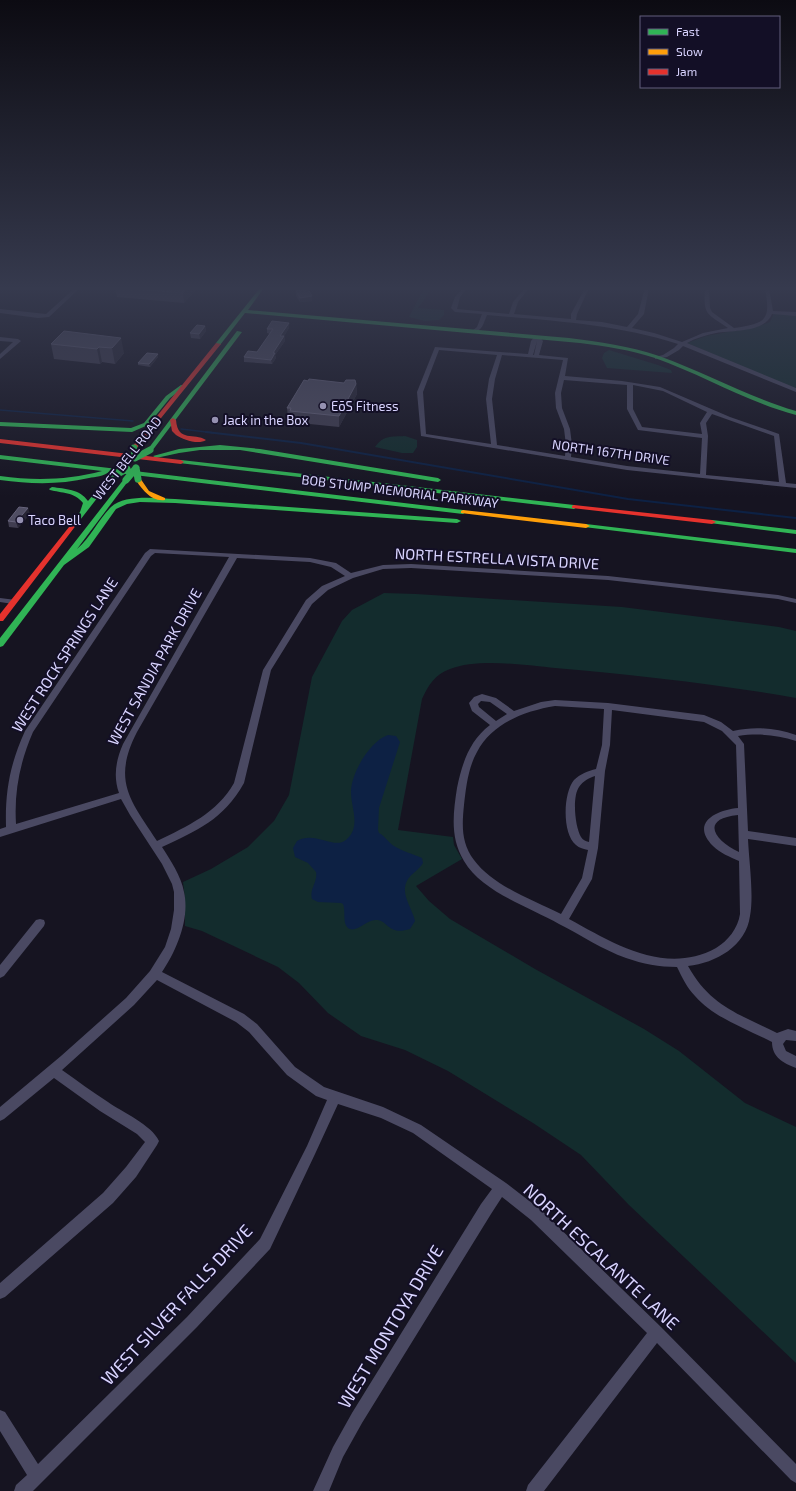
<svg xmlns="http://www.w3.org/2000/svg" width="796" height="1491" viewBox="0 0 796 1491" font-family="'Exo 2',sans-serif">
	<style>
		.green { fill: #132c2d }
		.water { fill: #0d2144 }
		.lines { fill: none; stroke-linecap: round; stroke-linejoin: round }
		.stream-far1 { stroke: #0d2144; stroke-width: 1.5 }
		.stream { stroke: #0d2144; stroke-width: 2 }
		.street { fill: #4a4962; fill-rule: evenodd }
		.fast { fill: #30b455; fill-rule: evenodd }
		.slow { fill: #ff9f0a; fill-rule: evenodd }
		.jam { fill: #e5322d; fill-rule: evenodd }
		.fast-bridge { stroke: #30b455; stroke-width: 7 }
		.wall { fill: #403d50 }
		.shaded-wall { fill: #282635 }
		.building { fill: #504e63; stroke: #66637b }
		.poi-dot { fill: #9591b1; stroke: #130f26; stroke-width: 1.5 }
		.labels { text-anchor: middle; stroke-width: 4; stroke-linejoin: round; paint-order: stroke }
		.far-poi-label { font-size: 13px; fill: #d9d4ff; stroke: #130f26; text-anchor: start }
		.far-street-label { font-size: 13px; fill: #d9d4ff; stroke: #130f26 }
		.street-label { font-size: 15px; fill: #d9d4ff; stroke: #130f26 }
		.near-street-label { font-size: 18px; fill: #d9d4ff; stroke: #130f26 }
	</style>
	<rect width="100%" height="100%" fill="#161421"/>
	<!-- green -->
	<path class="green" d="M424,288H431V290L418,308L444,310V315L439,320L425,321L409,317Z
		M774,313L796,315V388L779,382L687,343L706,336L759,326L770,322Z
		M609,350L658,365L671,370L672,373L607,368L602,358L604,353Z
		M405,436L417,440V447L413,453H402L375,447C384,435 390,437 405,436Z
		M384,593L416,594L622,607L779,627L796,631V698C717,684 635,675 555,668C525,665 478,658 450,669C435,674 428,686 422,699L398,830L453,837L454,845L462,859L416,886L429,901L450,919L535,969L644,1029L679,1051L745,1103L796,1127V1363L629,1205L581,1155L533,1123L448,1071L405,1050L361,1036L328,1013L299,983L278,967L202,931L185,926V899L183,882L211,869L248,847L274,821L289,795L312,677L342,621L352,610Z"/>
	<!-- water -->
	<path class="water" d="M388,735L396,736L400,742L379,808L378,830L379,833C385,836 388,842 394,846C402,851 413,854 422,858L423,863C419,870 412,873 408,879C399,893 412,907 415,921L410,929C387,936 389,920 376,920C367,919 356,934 348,928C342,923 346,911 343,904L341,903L318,902L312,899C309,889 318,882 316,872L308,863L295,857L293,848L297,841C315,830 335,851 347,839C361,826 351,808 351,792C351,773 370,741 388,735Z"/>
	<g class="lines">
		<!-- stream-far1 -->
		<path class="stream-far1" d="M0,410L133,421
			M181,429L215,433"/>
		<!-- stream -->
		<path class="stream" d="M206,432L301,443L628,499L796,518"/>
		<!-- street -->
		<path class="street" d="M75,288H80L49,317L38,318L0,313V309L46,314Z
			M463,288H467L460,297L457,309L509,314L513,302L525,288H529L518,302L514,314L571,319V314L585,288H589L577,314L576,320L602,322L627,327L638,314L645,288H649L644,314L632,328L654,333L682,342L703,333L728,328C707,313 703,316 705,288H709L710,308L712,312L734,328C766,323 771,321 765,288H769L773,311L796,312V316L772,314C764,333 734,330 716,333C706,335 696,338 687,343L796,388V392L683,346L679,350L667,357L655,359V357L663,355L674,348L678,344C615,324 552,321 487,315C484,322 482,332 473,332L472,331L477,327L482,314L455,312L451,308L455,297Z
			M535,336H539L543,341L539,355L568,358L565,376L622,381L660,387L730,417L779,434L786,483L796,484V488L627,470L421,436L417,392L435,347L528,354L531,341ZM537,341L534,355H533ZM439,350L497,355L489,379L486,399L491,444L426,434L423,392ZM502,355L563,360L555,393L556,408L564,429L566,445L565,456L497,445L492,399L495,379ZM564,380L627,385V409L638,430L702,438L700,474L627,466L571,457L572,445L570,429L562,408L561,393ZM633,385L663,391L707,412L700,423L702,434L642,427L633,409ZM712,414L774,436L779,482L706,475L708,436L706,423Z
			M0,337L18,339L21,341L0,359V354L13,342L0,341Z
			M150,549L310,558L336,563L351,573L383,565L411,564L608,576L778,595L796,599V603L778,599L608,580L411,568L383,569L353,578L328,590L312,604L271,670L244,783C223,820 198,830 162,847C171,861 181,876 184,892C190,918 177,950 162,972L244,1014L257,1024L295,1067L324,1087L383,1107L421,1125L506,1183L541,1210L661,1327L796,1464V1483L791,1480L657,1343L544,1491H526L528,1485L647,1333L531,1220L502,1197L491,1214L362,1423L343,1457L329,1491H313L333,1447L352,1413L481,1204L492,1189L413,1133L381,1118L338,1104L315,1154L270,1249L197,1327L33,1491H14L16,1485L27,1475L0,1431V1410L5,1412L38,1464L187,1317L260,1239L307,1146L327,1100L316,1096L287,1075L249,1032L236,1022L157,980L134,1005L62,1070C78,1081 92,1092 108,1102C122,1112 152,1125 159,1141L157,1145L136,1177L113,1203L5,1297L0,1299V1283L103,1193L126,1167L145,1142L137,1134L100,1111L54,1078L4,1119L0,1121V1107L61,1056L126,998L150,971L165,947L171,929L174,910V892L172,884L162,864L130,815L121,799L0,837V829L6,827C5,791 10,764 25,731L145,553ZM155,553L229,557L123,744C116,760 113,776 119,793L16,824C14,791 20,762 33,732L151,556ZM237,558L310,562L331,567L345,576L322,586L306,600L263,670L234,783C217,813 188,826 157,841C130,800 112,781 137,732Z
			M0,598L16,600L17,602L13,604L0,602Z
			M482,694L496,698L514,711L541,702L555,700L608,703L704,715L721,722L733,731C755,726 775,728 796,735V741C777,735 759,733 738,736L744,744L748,831L796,838V846L748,839C749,861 754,895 750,916C746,946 716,963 688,966C710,1006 739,1014 777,1033L788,1029L796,1031V1041L786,1040L783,1044L786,1051L796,1056V1068C783,1063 772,1057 772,1042C747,1029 714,1018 695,996C687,988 682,977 677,967C659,967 643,964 626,958C603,950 581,935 559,924C529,907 482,892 464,861C450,838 453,814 457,788C462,764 469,741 490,725L472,711L469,703L474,697ZM481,701L490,702L507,714L496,721L479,707L478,704ZM555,706L604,709L602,745L596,769C588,771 580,774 574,780C563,793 562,834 576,845C579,848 584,849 588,850L582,878L561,914C533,900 493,886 474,860C461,843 462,825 464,805C466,788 468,768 477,752C492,723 525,711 555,706ZM612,710L704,722L722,731L736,745L738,808C716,810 690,823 713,846C720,853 730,857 739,861L740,914C738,928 728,941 716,948C665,976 613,943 569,919L592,879L598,848L605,771L610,745ZM595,776L589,842C585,841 583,840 581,837C575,827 572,797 579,787C583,781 589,778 595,776ZM738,815L739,852C715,841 699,819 738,815Z
			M40,919L44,920L45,923L44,926L4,976L0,978V965L36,920Z"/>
		<!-- fast -->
		<path class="fast" d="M260,288H264L248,310L569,338C599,342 630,346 659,356C706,373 749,397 796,411V415C747,402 703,375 655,358C631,350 605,346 580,343L245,313L220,345H216V343Z
			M237,331L242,332L152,451H148V449Z
			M181,385L186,386L170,398L148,425L132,432L0,426V422L131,428L144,423L166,396Z
			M220,445L260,449L438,478L441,480L438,482L240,450H200L179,453L156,458L153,456L179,449Z
			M0,455L463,510L466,512L463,514L109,472C104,476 95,477 89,478C59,485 30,484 0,480V476C35,481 68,480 102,471L0,459Z
			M126,455L129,457L121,468H117L116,467L124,456Z
			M181,460L574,505L577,507L574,509L179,463L178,462Z
			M110,476L112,477V479L77,524L75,525L71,523L80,512L83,503C75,492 61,493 50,490L49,489L52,487C65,489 80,489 88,501L108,477Z
			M126,478L129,480L77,549C91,537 98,520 111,507C124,494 157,498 175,499L457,519L461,521L457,523L175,503L140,502L127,504L116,509L89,547L64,565L3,646L0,647V638L124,479Z
			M712,520L796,530V534L710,523V521Z
			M586,524L796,549V553L584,527V525Z"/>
		<!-- slow -->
		<path class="slow" d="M138,477L140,478L149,491L165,498V500C151,502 142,489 135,479Z
			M463,510L586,524L590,526L586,528L461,513V511Z"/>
		<!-- jam -->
		<path class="jam" d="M216,343L221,344L136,449H132V447Z
			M173,418L176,420C178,443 194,432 206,440C199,445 183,440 176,435L172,431L170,420Z
			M0,439L181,460L184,462L181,464L0,443Z
			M574,505L712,520L716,522L712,524L572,508V506Z
			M75,521L77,522V524L3,621H0V614L73,522Z"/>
		<!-- fast-bridge -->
		<path class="fast-bridge" d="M134,448L135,458L150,450
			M136,468L138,479
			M110,478L127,469
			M126,480L136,468"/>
	</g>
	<!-- wall -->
	<path class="wall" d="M115,288H197L184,303L117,297Z
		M296,291L312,296V301L300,302L296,296Z
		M289,323V328L284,336L285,341L275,355L276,358L272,364L244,362V357L257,352L270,334L267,333V329Z
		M205,326L206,331L200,339L191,338L190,333Z
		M64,331L124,353L115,364L102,362L100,364L54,359L51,344Z
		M158,354V357L150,367L138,365V363Z
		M356,384L357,394L339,427L290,422V418H288L287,408Z
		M30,514L18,528L9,527L8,521Z"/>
	<!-- shaded-wall -->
	<path class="shaded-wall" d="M187,288H197L184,303L183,293Z
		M312,296V301L300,302V298Z
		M289,323V328L281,341L280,336Z
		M205,326L206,331L200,339L199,334Z
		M284,336L285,341L275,355L276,358L272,364L271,360L273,353Z
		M121,338L124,353L115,364L112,348Z
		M99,347L102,362L100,364L97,349Z
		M158,354V357L150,367L149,364Z
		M356,384L357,394L339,427V416Z
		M28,508L30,514L18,528L16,522Z"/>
	<!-- building -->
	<path class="building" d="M123,288H187L183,293Z
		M308,289L312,296L300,298L296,291Z
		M272,321L289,323L280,336H284L273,353H275L271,360L244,357L248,351L257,352L273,329H267Z
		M197,325L205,326L199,334L190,333Z
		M64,331L121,338L112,348L99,347L97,349L51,344Z
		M147,353L158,354L149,364L138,363Z
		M309,379L344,383L346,380H355L356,384L339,416L290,411L291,408H287L304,380L308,381Z
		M19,507L28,508L16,522L8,521Z"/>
	<!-- sky -->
	<linearGradient id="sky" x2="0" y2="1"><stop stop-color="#0c0b12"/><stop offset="0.58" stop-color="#363a4e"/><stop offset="1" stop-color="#363a4e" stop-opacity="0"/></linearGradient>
	<rect width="796" height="497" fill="url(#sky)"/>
	<!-- markers -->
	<g class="poi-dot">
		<circle cx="323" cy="406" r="4"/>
		<circle cx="215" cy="420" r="4"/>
		<circle cx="20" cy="520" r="4"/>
	</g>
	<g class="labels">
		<!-- far-poi labels -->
		<g class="far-poi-label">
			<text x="331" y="411">EōS Fitness</text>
			<text x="223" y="425">Jack in the Box</text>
			<text x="28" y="525">Taco Bell</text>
		</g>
		<!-- far-street labels -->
		<g class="far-street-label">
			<text transform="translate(611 452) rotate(8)" y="5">NORTH 167TH DRIVE</text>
			<text transform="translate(127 458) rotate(-52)" y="5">WEST BELL ROAD</text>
			<text transform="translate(400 491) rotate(7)" y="5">BOB STUMP MEMORIAL PARKWAY</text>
		</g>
		<!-- street labels -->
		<g class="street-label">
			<text transform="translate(497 559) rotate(3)" y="5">NORTH ESTRELLA VISTA DRIVE</text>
			<text transform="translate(65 655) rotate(-57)" y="5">WEST ROCK SPRINGS LANE</text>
			<text transform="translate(155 667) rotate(-61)" y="5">WEST SANDIA PARK DRIVE</text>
		</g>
		<!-- near-street labels -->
		<g class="near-street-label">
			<text transform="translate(601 1257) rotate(43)" y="6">NORTH ESCALANTE LANE</text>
			<text transform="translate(177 1305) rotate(-47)" y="6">WEST SILVER FALLS DRIVE</text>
			<text transform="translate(391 1327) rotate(-59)" y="6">WEST MONTOYA DRIVE</text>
		</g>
	</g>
	<!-- legend -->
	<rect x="640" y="16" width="140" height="72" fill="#130f26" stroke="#625e7d"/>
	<rect x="648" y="29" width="20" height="6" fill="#30b455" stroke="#625e7d"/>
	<text x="676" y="36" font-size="12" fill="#d9d4ff">Fast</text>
	<rect x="648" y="49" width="20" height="6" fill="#ff9f0a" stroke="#625e7d"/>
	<text x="676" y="56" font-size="12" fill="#d9d4ff">Slow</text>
	<rect x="648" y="69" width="20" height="6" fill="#e5322d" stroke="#625e7d"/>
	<text x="676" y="76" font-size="12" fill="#d9d4ff">Jam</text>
</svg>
